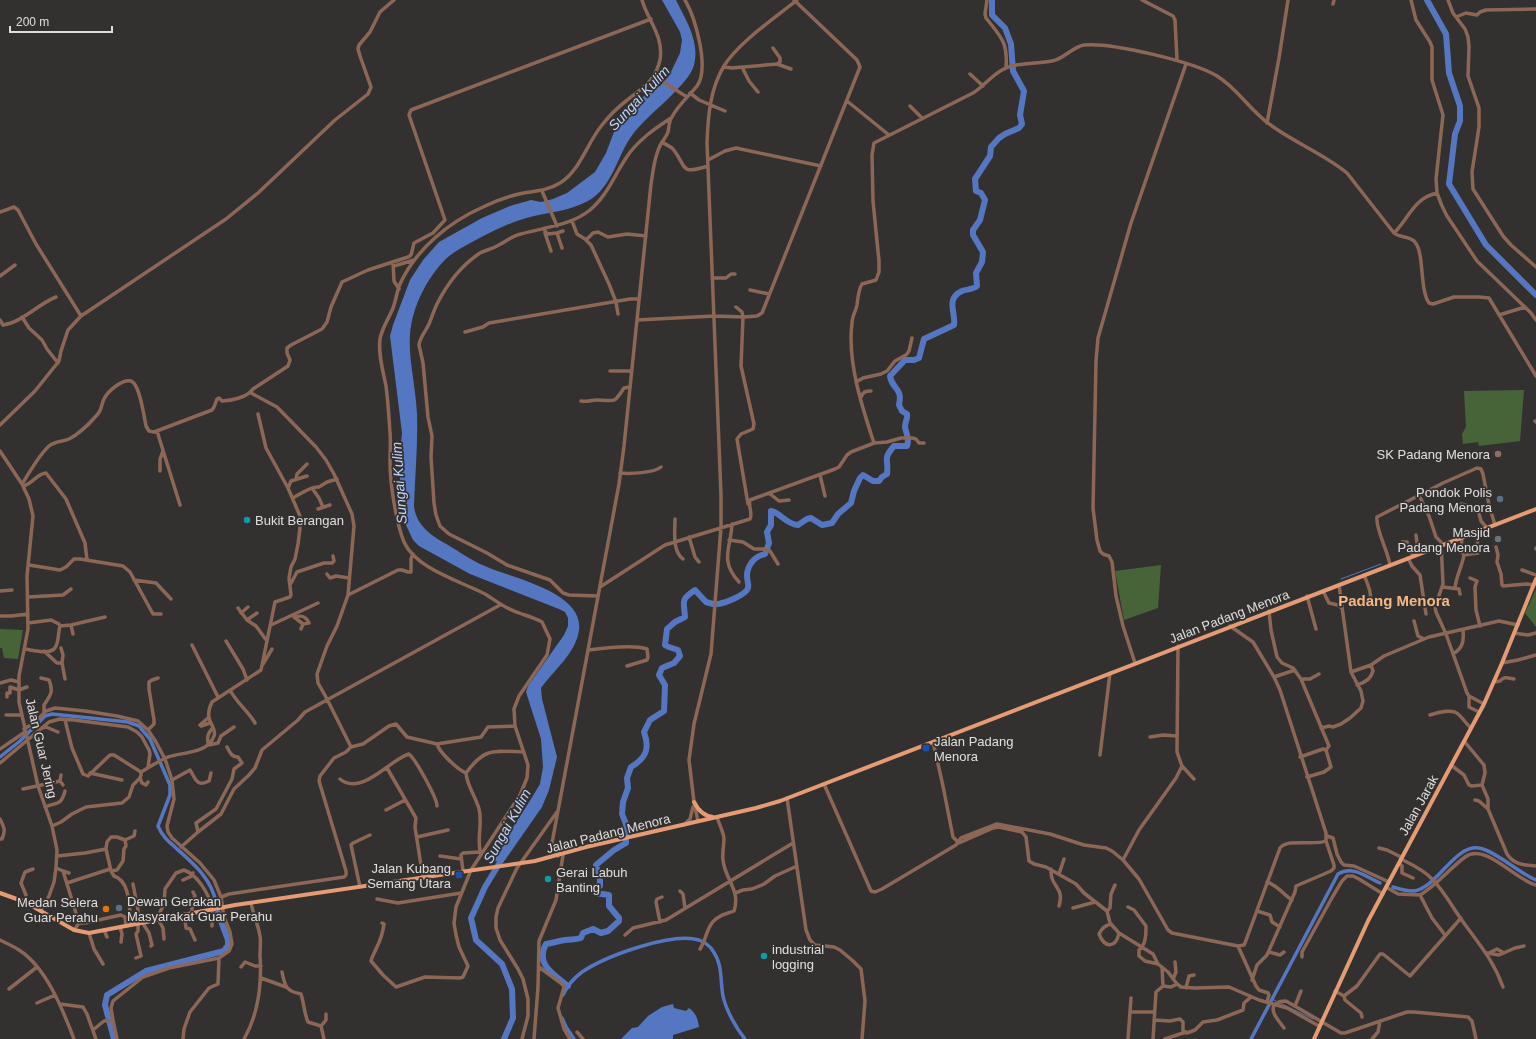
<svg xmlns="http://www.w3.org/2000/svg" width="1536" height="1039" viewBox="0 0 1536 1039" font-family="Arial,sans-serif">
	<style>
		.green { fill: #476438 }
		.water { fill: #5577c2 }
		.lines { fill: none; stroke-linecap: round; stroke-linejoin: round }
		.stream { stroke: #5577c2; stroke-width: 1 }
		.canal { stroke: #5577c2; stroke-width: 3.5 }
		.river { stroke: #5577c2; stroke-width: 6 }
		.minor { stroke: #8c6755; stroke-width: 3.5 }
		.major { stroke: #e59b74; stroke-width: 4 }
		.education-dot { fill: #8d6e63; stroke: #33312f; stroke-width: 1.5 }
		.service-dot { fill: #5c6f8a; stroke: #33312f; stroke-width: 1.5 }
		.culture-dot { fill: #0f9aa8; stroke: #33312f; stroke-width: 1.5 }
		.worship-dot { fill: #6b7280; stroke: #33312f; stroke-width: 1.5 }
		.transit-dot { fill: #1a4fb4; stroke: #33312f; stroke-width: 1.5 }
		.food-dot { fill: #e8710a; stroke: #33312f; stroke-width: 1.5 }
		.labels { text-anchor: middle; stroke-width: 3.5; stroke-linejoin: round; paint-order: stroke }
		.poi-label { font-size: 13px; fill: #e0dedd; stroke: #33312f; text-anchor: end }
		.street-label { font-size: 13px; fill: #e0dedd; stroke: #33312f }
		.water-label { font-size: 14px; font-style: italic; fill: #c2d6ff; stroke: #33312f }
		.quarter-label { font-size: 15px; font-weight: bold; fill: #f6b783; stroke: #33312f }
	</style>
	<rect width="100%" height="100%" fill="#33312f"/>
	<!-- green -->
	<path class="green" d="M1524,390L1520,441L1479,446L1478,442L1463,444L1462,434L1466,427L1464,391Z
		M1161,565L1158,608L1124,620L1115,571Z
		M1536,589V627L1525,613Z
		M0,629L23,630L18,659L4,658L2,648H0Z"/>
	<!-- water -->
	<path class="water" d="M662,0H676C686,21 700,41 694,65C689,85 647,115 633,134C617,155 613,187 588,201C571,210 553,212 534,216C512,221 493,231 474,241C465,246 456,250 448,257C440,264 432,275 426,285C398,335 414,362 417,414C418,444 415,476 414,506C416,526 432,536 448,545C460,552 472,561 485,566C511,578 584,592 579,630C576,653 554,670 541,688L542,699L557,757L549,790L542,807L505,860L491,862L531,799L540,784L543,767L541,739L526,692L528,686L564,635L568,626V618L565,612L559,609L470,574L419,546L413,540L406,525L400,485V455L402,433L390,336L393,325L410,280L423,260L439,242L482,218L510,206L531,200L541,202L553,199L567,193L595,172L606,153L614,132L621,119L633,106L653,88L660,86L669,76L680,53L682,40L680,32Z
		M673,1004L674,1008L686,1011L689,1008C696,1013 698,1019 699,1027L673,1035V1039H621L632,1028L638,1027L648,1016L662,1007Z"/>
	<g class="lines">
		<!-- stream -->
		<path class="stream" d="M1341,579L1381,564
			M1272,999L1276,1001
			M1280,1003L1313,1019"/>
		<!-- canal -->
		<path class="canal" d="M0,757L20,741L45,716L52,714L128,722L139,726L150,739L170,785V795L158,826C162,836 168,841 176,848C193,863 212,879 216,903
			M1393,887C1399,889 1408,891 1414,891C1438,887 1455,844 1479,848C1494,850 1519,873 1536,880
			M563,995C567,986 574,978 582,972C606,956 671,932 699,940C704,942 710,946 713,951C723,965 720,981 723,996C726,1010 736,1028 745,1039
			M562,1018L566,1027L574,1039
			M1251,1039L1338,874C1353,865 1366,877 1380,883"/>
		<!-- river -->
		<path class="river" d="M1427,0L1446,34L1449,73L1460,106V121L1455,134L1449,184L1486,245L1536,295
			M718,604C725,603 746,595 748,588C749,585 747,580 747,576C747,565 755,556 765,554L769,543L767,532L771,525V511C780,512 785,524 798,525L807,519L811,518L822,525L832,523L838,514L851,503L854,491L860,478L863,475L873,481H879L882,477L887,474C889,459 882,460 894,446H907C910,438 906,434 905,427C905,421 908,419 907,414L902,411L899,405C903,387 892,390 890,376L905,360H914L919,358L924,339L954,325C956,312 945,299 962,291C968,289 972,290 977,286L976,273L982,262L983,252L973,235V230L980,220L985,200L981,193L976,191L975,179L990,156L991,147L999,138L1005,134L1019,128L1022,124L1020,115L1024,91L1013,71L1011,44L1005,28L992,15V0
			M568,986C553,974 535,964 546,944C553,943 558,941 565,940C571,939 575,940 581,938L583,933L593,929L601,933L608,931L619,921V918L609,906V895L595,893L594,887L600,886V880L596,865L614,850L626,843V824L622,814L623,802L628,788L627,778L631,767C646,758 650,749 644,732L650,720L664,711L665,685L659,675L662,668L674,663L680,656L678,650L669,647L665,645L667,629L675,622L685,617C684,601 680,600 695,590L706,602L713,604
			M114,1039L105,1005L107,995L146,971L224,951L228,945V940L218,913
			M504,1039L513,1018L512,989L502,964L476,940L471,918L485,887L505,854"/>
		<!-- minor -->
		<path class="minor" d="M987,0L985,14L986,18C1001,37 1008,42 1006,68
			M1142,0L1173,16L1175,20L1177,60
			M1411,0L1416,20L1430,42L1432,47V80L1443,115L1436,179L1437,193L1442,206L1447,216L1477,261L1531,313L1536,320
			M1448,0L1453,13L1465,29L1468,37L1469,47L1468,76L1479,108V127L1472,172L1473,189L1503,236L1511,245L1536,267
			M1333,4L1334,0
			M1456,17L1466,13L1477,15L1480,12L1486,10L1536,9
			M777,64L791,69
			M724,67L732,68L777,64L780,62V58L773,48
			M742,67L749,81L758,92
			M970,74L983,86
			M654,76L687,97
			M690,93L699,100L725,111
			M847,101L889,135
			M910,106L922,118
			M1267,123L1279,58L1288,0
			M662,142C666,145 670,146 673,149C688,168 679,175 708,166
			M708,160L725,151L736,148L821,166
			M542,191L557,226
			M0,212L14,207L18,210L36,244L81,316
			M572,221L577,234L585,239L591,245L609,284L616,302L618,314
			M544,229L547,234L557,233L563,231
			M545,233L551,251
			M557,233L562,248
			M1394,233C1409,218 1414,198 1437,193
			M586,240L593,233L598,232L608,237L627,234L646,236
			M393,262L394,281L399,289
			M394,266L414,260
			M0,276L15,265
			M712,278H726L731,274H735
			M750,290L769,294
			M736,307L742,312L743,317L741,366L754,424L753,429L741,434L737,439L748,504
			M1499,315L1525,307
			M22,317L29,328L42,340L47,349L58,363
			M0,320L3,325C23,322 38,304 56,297
			M637,320L714,316L744,317L757,316L762,313L860,67L857,60L794,0
			M465,332L483,327L489,323L630,299H639
			M610,371H632
			M856,382L863,378L881,374L887,371L895,361L906,355L909,351L912,338
			M251,393L277,407L316,447L326,460L334,474L352,514L354,526L348,595L337,626L327,646L317,674L318,683L327,699L351,747
			M861,397C863,392 865,391 871,391
			M581,401C587,402 591,400 597,400C615,400 613,405 624,388L630,387
			M1535,421L1536,422
			M0,425L35,391L59,361L61,351L68,330L81,316L226,219L258,193L335,120L368,94L371,87L360,56L358,49L359,45L370,32L380,12L394,0
			M157,431L180,505
			M874,443C862,407 847,361 852,323C852,316 856,311 857,305C858,298 858,291 862,284L876,280L879,272V261L873,201L872,155L874,143L973,93C984,86 991,76 1002,70C1016,62 1036,64 1052,61C1064,59 1072,47 1084,45C1111,42 1194,62 1217,76C1237,88 1249,109 1268,123C1292,142 1323,153 1347,173L1394,233C1400,238 1409,236 1414,241C1425,251 1419,289 1429,303L1433,304L1454,297H1479L1489,298L1536,376
			M0,451L22,484L29,499L33,516L27,576L28,629L19,676V702L38,786L52,826L57,850L56,868L54,882L49,896L41,910
			M160,471V459L163,451
			M620,473C630,474 654,473 661,467
			M820,475L825,496
			M296,479L297,474L307,464
			M22,484C30,472 38,456 49,446C55,441 62,442 69,439C79,434 90,423 97,415C102,410 101,405 104,399C108,391 122,379 131,381C140,384 144,417 146,426L149,431L154,432L212,410L214,407L217,399L219,398L222,401C231,401 248,397 253,389L288,366L290,360L287,353V348L291,345L322,329L327,322L331,307L342,282L368,270L408,257L411,255L414,243L433,233L445,220L409,115L411,110L651,19
			M23,486C33,484 36,474 46,473L66,499L85,543L87,560
			M288,488L291,481L307,476
			M312,488L319,498L323,507
			M769,493L779,501L789,500
			M1419,495L1429,516L1436,537L1441,542L1443,584L1435,607L1436,612L1446,634L1467,693L1469,696L1484,704
			M293,498C300,494 311,486 319,487L327,482L337,479
			M1461,504L1475,507L1478,510L1481,521L1487,528
			M318,509L330,505
			M675,519C675,531 672,551 683,559
			M732,524C731,548 719,560 739,582
			M1416,535L1417,543L1421,546L1425,552
			M689,537L695,557L699,562
			M729,540L743,542L754,549H763L770,551L778,564
			M1402,542H1407L1413,556
			M1496,547L1498,555L1497,562L1501,574L1502,585L1503,586L1527,584L1534,585
			M1536,548V549
			M1464,555L1478,553L1477,532
			M1408,558L1412,566L1420,575L1426,614
			M29,565L60,570L66,567L74,559H80L123,566L130,572L153,614H161
			M1390,565C1388,551 1375,528 1377,517L1443,483L1477,468L1481,469L1483,474L1489,505L1495,525
			M1522,570L1536,575
			M327,574L330,578L336,576L349,578
			M1364,575C1368,585 1372,593 1370,603
			M1470,578L1477,581L1475,587L1476,610L1480,626
			M134,580L156,583L171,599
			M290,585L297,572L324,563H332L334,561L333,556
			M600,587L665,545L750,519C753,513 748,507 750,500L835,469L839,467L847,455L851,452L874,443L887,442L901,438H912L916,439L919,443H924
			M1443,587L1459,589L1460,594
			M1455,588C1456,576 1462,567 1464,555L1461,551L1462,537
			M0,591L12,590
			M1323,591L1329,603L1338,605L1342,608
			M348,595L398,570H402L408,572H411V559L413,554
			M598,596L569,595L563,593L550,580L507,565L487,553L449,534L440,526L436,515L434,503L431,457L432,436L428,417L423,363L419,345C420,337 426,331 429,324C432,317 434,310 437,304C447,284 462,265 480,253C486,250 492,249 497,246C506,242 511,236 521,234C545,227 570,226 590,210C607,196 614,176 626,158C637,141 654,129 671,118
			M1307,596L1316,629
			M28,597L63,595L71,589
			M238,608L247,620L256,626L267,641
			M1269,611L1271,630L1277,657L1282,663L1293,668L1301,679L1329,746L1326,750L1331,767L1324,772L1307,777
			M241,613L248,607
			M0,616H11L28,614
			M294,617L303,624
			M296,617C302,615 306,616 309,623L303,624L301,629
			M247,620L257,613
			M1414,621L1418,636L1424,639
			M71,625L105,617
			M271,625L318,603
			M60,626L71,625L73,634
			M1230,626L1253,642L1274,677L1280,690L1326,833V841L1334,865V868L1331,871L1296,886L1295,892L1267,955L1257,965L1252,980
			M1514,633L1528,635L1536,633
			M226,641L243,669L247,680
			M192,645L218,697
			M25,649C33,650 52,656 56,646C59,640 58,632 60,626L59,624L51,620L28,623
			M589,650C604,648 632,644 647,649L648,657L647,660L627,666
			M44,651L57,663H62L63,655L61,648
			M1453,654C1463,648 1464,641 1463,630
			M62,663L65,679
			M1135,663L1123,626L1116,596L1112,562L1109,556L1103,554L1100,551L1097,540L1093,508L1096,361L1098,338L1131,223L1186,64
			M1502,663L1518,660L1536,655
			M263,664L272,649
			M1351,672L1371,665L1384,656L1429,637L1499,621L1518,625
			M1274,677L1295,670
			M41,678L49,680C54,692 50,696 44,705V713
			M1301,679H1310L1319,674
			M1494,682L1500,681C1504,676 1508,678 1514,679
			M0,683L11,680L19,682
			M1357,685C1364,683 1371,679 1373,671L1371,665
			M230,690C236,702 248,711 255,723
			M1469,696V707L1479,712
			M7,697V693H10V687L19,690L27,687
			M6,715H21
			M1430,715C1437,713 1452,708 1458,714C1463,718 1466,724 1471,728
			M65,720L72,748L83,774L88,776L110,755H114L141,772C150,767 158,761 168,757C182,752 208,754 214,736C218,726 202,722 212,702L261,670L275,602L290,597L291,595L289,578L291,567L295,559L298,544L300,528V516L288,488L266,448L258,414
			M200,725L201,726L210,723
			M200,725L208,718
			M42,728L46,727L58,732
			M213,728C208,732 206,739 209,745L218,743L221,736L234,727
			M1321,728L1329,726L1333,727L1341,724L1350,718L1361,708L1363,701L1361,691L1351,672L1339,585
			M24,729L34,723L46,711L55,708L85,711L117,716L138,721L148,730L156,742L165,759L172,780L174,799L167,826L168,832L172,838L200,863L214,880L221,897L224,917L230,932L232,944L229,951L219,958L169,968L143,977L113,1001L111,1008L113,1020
			M148,730L154,724V720L149,689V682L152,680L158,678
			M1150,737L1163,735L1177,736
			M1464,741L1484,765L1485,773L1482,785L1488,799V809L1507,854C1514,865 1524,865 1536,866
			M933,742L943,786L953,837L959,843L993,828L999,827L1022,832L1026,837L1029,861L1034,864L1046,867L1076,884L1084,893L1107,911L1110,923L1119,933L1153,954L1158,964L1168,972L1177,984L1181,987L1195,988L1229,987L1259,1000L1287,1008L1319,1026
			M437,744C439,752 458,770 466,773
			M0,749L25,732
			M1100,755L1110,673
			M1300,757L1323,749L1326,750
			M0,763L49,722L60,719L74,720L128,727L137,732L142,737L149,750L150,754L148,767
			M1451,765L1464,775L1469,785L1472,786L1482,785
			M1182,766L1194,779
			M387,768L416,818L415,827L423,878
			M141,772V775L140,778L142,783L146,785L148,782
			M90,773L122,780
			M340,779C362,797 390,759 409,754C416,760 437,798 437,806
			M172,780L190,770C195,777 196,788 209,781L211,773
			M60,781L61,775
			M824,784L871,891L875,892L882,889L956,845L961,838L997,824L1050,834L1084,845L1106,848L1112,851L1123,860L1139,879L1168,930L1172,933L1238,946L1244,945L1245,943L1280,848C1288,838 1314,846 1326,841
			M23,789L60,781L63,785
			M787,798L806,930L810,940L815,945L834,947L840,950L853,961L861,969L865,1001L862,1039
			M1475,800L1479,801L1488,809
			M45,807C57,802 61,806 65,791
			M386,810L405,800
			M0,819C4,827 6,830 2,839H0
			M698,821L694,802L689,760L694,724L711,654L721,527V495L707,143C708,116 710,89 724,66C739,42 775,18 797,0
			M684,825L690,819L693,807
			M52,826L61,822L72,814L86,807L122,803L129,797L133,785L140,778
			M198,832L196,823L216,809L232,779L234,769L242,763L238,757C232,757 230,753 227,747
			M1327,836L1333,838L1337,854L1341,862L1344,865L1354,866L1389,882
			M417,837L448,830
			M125,840L134,836L135,831
			M181,847L198,832L221,814L234,789L249,775L255,768L262,750L298,720L305,712L500,605
			M1379,848L1387,850L1401,857
			M106,849L111,871L117,870L123,861L124,849L126,846L125,840
			M481,854C476,840 483,824 479,809C476,797 467,786 466,773C485,747 494,751 524,752
			M57,856L85,853L106,849L107,842L111,837H117L125,840
			M440,856L461,859
			M558,856L552,843L619,484L624,446L651,184C653,172 654,159 659,148C661,142 666,138 668,132C669,127 669,121 672,117C678,105 689,96 697,86C710,68 695,17 685,0
			M1401,859C1411,864 1424,870 1432,879C1444,891 1451,905 1461,919C1478,943 1493,959 1503,987
			M1123,860L1139,830L1176,778L1182,766L1177,752L1178,646
			M1399,863L1402,866V873L1413,878
			M56,868L63,871L79,923
			M1051,869C1050,888 1065,886 1059,906
			M63,871L69,873
			M111,871L114,876C131,881 129,910 131,925
			M463,871L461,855L463,853L480,852
			M1059,874L1064,859
			M183,880L192,876L193,873
			M1267,882C1279,886 1282,894 1292,900
			M67,883L110,869
			M133,884L138,910V931L136,934L141,956L136,958
			M360,887L351,845L353,843L370,835
			M1386,887L1398,894L1420,895C1437,885 1449,869 1465,857C1485,842 1515,880 1536,885
			M680,891L683,894L685,908
			M735,893L743,890L752,889L764,884L775,876L797,866
			M1420,895L1432,918L1445,935
			M221,897L229,894L344,877L346,875V871L319,781L320,776L334,758L346,752L351,747L363,744L389,726L396,724L407,737L437,744L481,737L488,727L515,726
			M377,899L398,903L461,893
			M25,902L26,895L21,883L25,872L33,869
			M1128,907L1134,910L1146,926C1146,934 1146,945 1139,950V956L1145,961L1158,964
			M1073,908L1095,902
			M201,911L202,917L213,915
			M1107,911L1110,908L1111,894L1115,885
			M1257,911L1270,915L1272,922L1280,927
			M192,912V902L195,896L193,892
			M184,914L186,928L190,929L195,940
			M142,922L149,933L152,945L151,946
			M660,922L656,902L657,899L662,897
			M382,923L384,924C383,933 380,941 376,949C374,954 372,956 371,961L383,975L396,987L425,977L460,978L463,977L468,966L459,947L456,935L454,923L456,907L471,870L520,795L527,778L528,765L515,726L514,709L519,696L547,655L550,639L542,622C533,617 523,615 514,611C503,607 495,600 485,594C460,581 416,569 404,542C396,522 390,484 390,462C390,452 391,443 390,433C389,417 388,401 386,386C383,371 378,354 380,339C382,328 389,318 393,308C396,300 397,291 400,284C416,249 449,222 483,207C495,201 506,197 519,194C533,191 547,191 560,183C580,171 587,143 602,125C609,116 617,108 626,101C642,88 655,82 660,60C664,36 648,21 642,0
			M1111,924C1105,925 1102,928 1099,934C1105,949 1116,948 1119,933
			M120,927L122,934L121,942
			M74,930L79,923H85L121,915L125,917L126,926
			M104,930L107,937
			M89,933L94,949L103,964
			M625,935L633,928L666,920L793,843
			M164,939L163,928L158,919L160,912L164,904L165,889L176,873L184,870C198,875 208,893 212,907C214,913 212,920 212,926
			M0,940C6,943 13,946 19,950C46,967 63,1010 74,1039
			M1238,946L1256,986L1259,990L1268,993L1269,995L1267,1002
			M700,949C707,938 707,923 719,917C723,914 729,913 734,911C741,890 725,880 723,860C722,853 724,846 724,838C723,831 719,824 717,817
			M1269,952L1280,955L1284,952
			M1487,953L1499,955L1515,948L1524,946
			M1489,953L1497,949L1504,953
			M1302,957V952L1333,896L1342,881L1347,876H1353L1359,879L1383,894
			M241,967L245,962L255,966H261
			M539,967L562,984L564,987L558,1008L564,1029L570,1039
			M282,972C285,987 286,991 301,994C304,1003 304,1013 308,1022L321,1026
			M261,978L286,987
			M1173,979L1176,972L1175,962
			M1163,986L1171,987L1177,984
			M1186,988L1189,976L1194,975
			M9,989L37,967
			M1335,991L1344,996L1345,1000L1361,1013L1362,1017
			M1344,996L1357,986L1380,954H1383L1410,976L1461,918
			M37,1003L55,995
			M60,1004L83,1007L87,1014L96,1039
			M1295,1006L1301,991
			M1130,1012H1154
			M1154,1020L1170,1021L1180,1019L1183,1022V1030L1187,1033L1195,1030L1203,1022L1217,1020L1243,1010L1244,1003L1251,997
			M1284,1028C1279,1021 1267,1009 1277,1003C1280,1001 1282,1001 1286,1001L1341,1033H1345L1407,1012H1414L1468,1017L1472,1021L1476,1039
			M93,1030L104,1021L113,1020L117,1039
			M577,1032L583,1039
			M183,1039L184,1029L190,1012L209,988L218,984L219,958
			M244,1039C259,1013 262,984 260,955C260,948 261,942 260,936C258,924 253,914 251,903
			M324,1039L321,1026L326,1020V1014
			M522,1039L528,1016V999L523,979L518,969L500,940L496,928V917L498,908L517,868L557,812
			M534,1039L538,987L539,941L556,900L563,855
			M1128,1039L1131,998
			M1153,1039L1156,992L1163,986L1162,967
			M1165,1039L1186,1032
			M1372,1039L1378,1032L1380,1021"/>
		<!-- major -->
		<path class="major" d="M694,802C698,810 703,816 713,817
			M0,893L25,902L74,930L89,933L235,905L535,861L586,847L756,808L780,801L1536,509
			M1314,1039L1368,921L1484,704L1502,663L1536,579"/>
	</g>
	<!-- markers -->
	<circle class="education-dot" cx="1498" cy="454" r="4"/>
	<g class="service-dot">
		<circle cx="1500" cy="499" r="4"/>
		<circle cx="119" cy="908" r="4"/>
	</g>
	<g class="culture-dot">
		<circle cx="247" cy="520" r="4"/>
		<circle cx="548" cy="879" r="4"/>
		<circle cx="764" cy="956" r="4"/>
	</g>
	<circle class="worship-dot" cx="1498" cy="539" r="4"/>
	<g class="transit-dot">
		<rect x="922" y="744" width="8" height="8" rx="2"/>
		<rect x="455" y="871" width="8" height="8" rx="2"/>
	</g>
	<circle class="food-dot" cx="106" cy="909" r="4"/>
	<g class="labels">
		<!-- poi labels -->
		<g class="poi-label">
			<text x="1490" y="459">SK Padang Menora</text>
			<text x="1492" y="497">Pondok Polis<tspan x="1492" dy="15">Padang Menora</tspan></text>
			<text x="255" y="525" text-anchor="start">Bukit Berangan</text>
			<text x="1490" y="537">Masjid<tspan x="1490" dy="15">Padang Menora</tspan></text>
			<text x="934" y="746" text-anchor="start">Jalan Padang<tspan x="934" dy="15">Menora</tspan></text>
			<text x="451" y="873">Jalan Kubang<tspan x="451" dy="15">Semang Utara</tspan></text>
			<text x="556" y="877" text-anchor="start">Gerai Labuh<tspan x="556" dy="15">Banting</tspan></text>
			<text x="127" y="906" text-anchor="start">Dewan Gerakan<tspan x="127" dy="15">Masyarakat Guar Perahu</tspan></text>
			<text x="98" y="907">Medan Selera<tspan x="98" dy="15">Guar Perahu</tspan></text>
			<text x="772" y="954" text-anchor="start">industrial<tspan x="772" dy="15">logging</tspan></text>
		</g>
		<!-- street labels -->
		<g class="street-label">
			<text transform="translate(1229 616) rotate(-21)" y="5">Jalan Padang Menora</text>
			<text transform="translate(42 748) rotate(77)" y="5">Jalan Guar Jering</text>
			<text transform="translate(1418 805) rotate(-61)" y="5">Jalan Jarak</text>
			<text transform="translate(608 833) rotate(-14)" y="5">Jalan Padang Menora</text>
		</g>
		<!-- water labels -->
		<g class="water-label">
			<text transform="translate(639 98) rotate(-47)" y="5">Sungai Kulim</text>
			<text transform="translate(399 483) rotate(-94)" y="5">Sungai Kulim</text>
			<text transform="translate(507 826) rotate(-61)" y="5">Sungai Kulim</text>
		</g>
		<!-- quarter labels -->
		<g class="quarter-label">
			<text x="1394" y="606">Padang Menora</text>
		</g>
	</g>
	<!-- scale -->
	<path d="M10 26v6h102v-6" fill="none" stroke="#e0dedd" stroke-width="2"/>
	<text x="16" y="26" font-size="12" fill="#e0dedd" stroke="#33312f" stroke-width="3" paint-order="stroke">200 m</text>
</svg>
